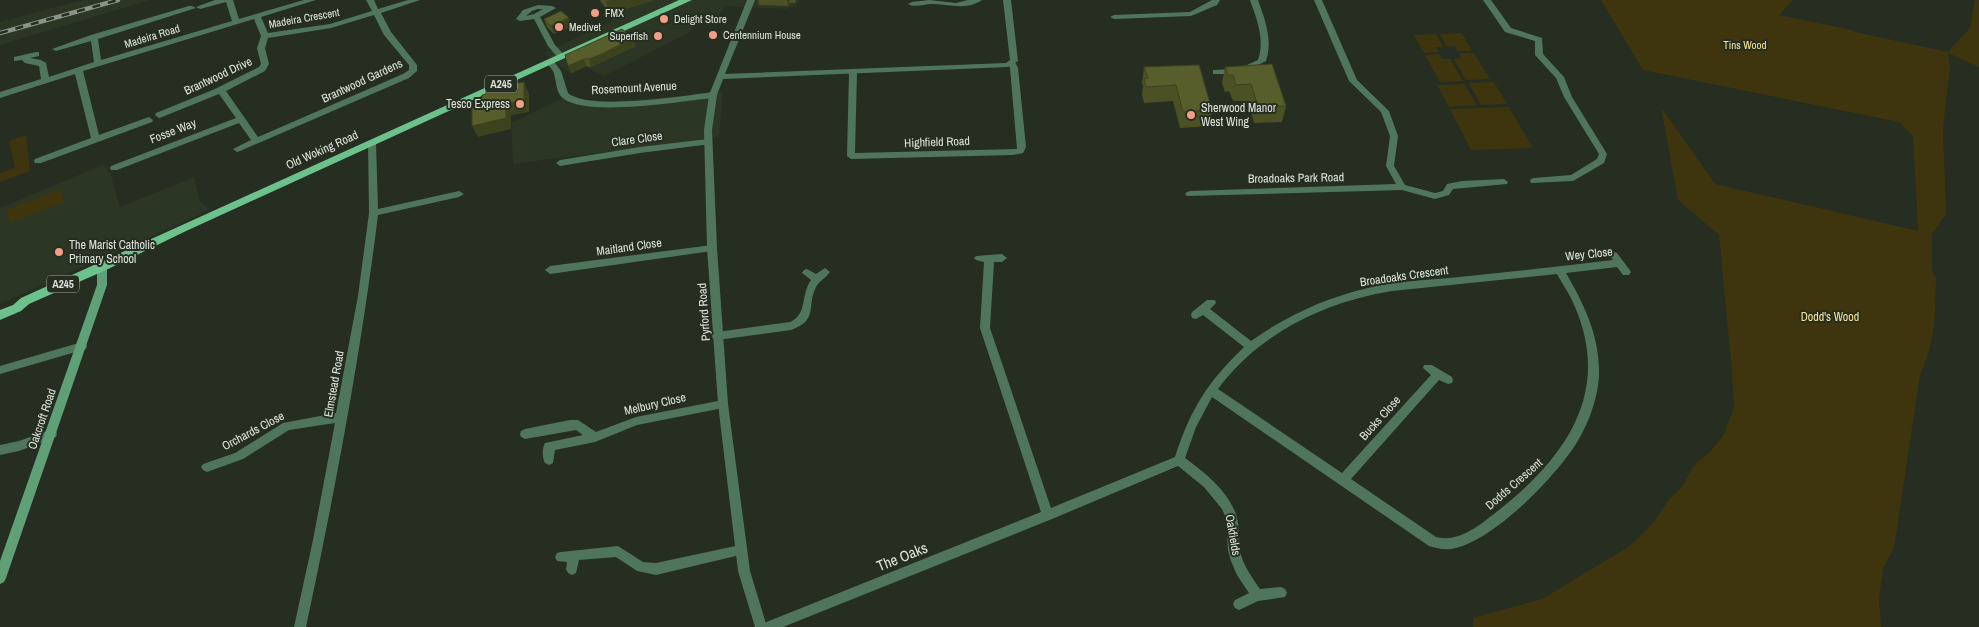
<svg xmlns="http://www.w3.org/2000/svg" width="1979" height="627" viewBox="0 0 1979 627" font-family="'Archivo Narrow',sans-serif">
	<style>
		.built { fill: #2b3724 }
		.green { fill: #3e350e }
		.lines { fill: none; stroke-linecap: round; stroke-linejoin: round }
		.minor { fill: #4f765c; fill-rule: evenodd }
		.tertiary { fill: #4f765c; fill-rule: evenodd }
		.secondary { fill: #60a077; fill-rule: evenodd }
		.primary { fill: #6cc18c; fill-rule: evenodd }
		.rail-casing { stroke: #8c9388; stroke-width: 4.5 }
		.rail { stroke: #252e21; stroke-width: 2.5; stroke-dasharray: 8; stroke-linecap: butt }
		.wall { fill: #4b5125 }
		.shaded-wall { fill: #3d421e }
		.building { fill: #575e2b; stroke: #3d421e }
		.poi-dot { fill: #f39f86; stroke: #252e21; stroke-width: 2 }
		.labels { text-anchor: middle; stroke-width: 4; stroke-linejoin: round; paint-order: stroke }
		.far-poi-label { font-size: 11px; fill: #dee4db; stroke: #252e21; text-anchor: start }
		.far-street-label { font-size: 11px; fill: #dee4db; stroke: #252e21 }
		.far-park-label { font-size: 11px; fill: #f8e492; stroke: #252e21 }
		.shield { fill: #252e21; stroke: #a6ada3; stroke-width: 1 }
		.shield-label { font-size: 11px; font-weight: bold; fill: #dee4db }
		.street-label { font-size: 12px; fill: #dee4db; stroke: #252e21 }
		.poi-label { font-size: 12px; fill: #dee4db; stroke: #252e21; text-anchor: start }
		.park-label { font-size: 12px; fill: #f8e492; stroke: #252e21 }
		.near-street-label { font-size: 15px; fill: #dee4db; stroke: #252e21 }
	</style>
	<rect width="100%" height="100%" fill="#252e21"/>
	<!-- built -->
	<path class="built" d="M83,0H150L0,45V22Z
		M599,0H799L797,5L787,9L725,6L717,19L698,21L690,32L604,76L586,67L571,74L544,53L613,21Z
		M723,92L719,137L513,164L511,123L572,94L583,101L609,102Z
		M105,164L108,173L110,172L120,207L194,177L199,200L210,210L0,304V208Z"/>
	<!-- green -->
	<path class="green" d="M1601,0H1793L1779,15L1852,30L1855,32L1948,52L1970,28L1975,0H1979V67L1948,53L1950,67L1943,129L1946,214L1932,234V271L1936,278C1935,316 1936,339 1920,375L1894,548L1883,568L1879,599L1881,627H1473V618L1542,599L1630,546L1654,522L1669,499L1682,487L1694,465L1710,452L1723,436L1734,408L1732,371L1719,235L1678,200L1661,107L1715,184L1918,231L1913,136L1899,122L1643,70Z
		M1462,33L1472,51H1457L1455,46L1447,47L1440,34Z
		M1436,34L1443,47H1436L1439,52L1424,53L1414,35Z
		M1459,53H1474L1490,79L1466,80L1454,59L1461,58Z
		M1439,54L1442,59H1450L1463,81L1440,82L1425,55Z
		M1494,82L1507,104L1481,105L1469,83Z
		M1464,84L1477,105L1449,107L1437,85Z
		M1509,107L1533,148L1471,150L1450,109Z
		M26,135L30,171L0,182V173L15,168L9,141Z
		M60,189L65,202L10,223L6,210Z"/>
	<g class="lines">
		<!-- minor -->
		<path class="minor" d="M215,0H233L239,19L304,0H316L261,17L268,33L330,24L372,11L366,0H374L378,9L408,0H420L381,13L391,32L417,65V71L409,78L240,151L237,152L233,149L251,140L239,123L117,170H111L110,168L111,166L236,118L219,94L162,117L159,118L155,115L156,113L215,89L259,67L261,64L257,48L261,36L254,19L83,71L99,135L146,118L149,117L153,120L152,122L41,163H35L34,161L35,159L91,138L75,74L0,98V92L41,79L39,66L25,63L22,60L14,61V57L36,52H39V56L30,58L41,60L46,63L49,77L94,62L91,41L56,51L52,49L91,35L189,6H192L196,8L98,39L101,60L232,21L226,2L200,9L196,7ZM374,15L384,35L409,65V70L403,74L258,137L226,91L265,71L269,64L265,48L268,38L331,28Z
			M929,0L956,3L968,0H982C966,11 948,4 931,4C924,4 914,8 908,4L912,2Z
			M1212,0H1220L1217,5L1191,16L1114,19L1110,17L1114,15L1190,12Z
			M1250,0H1258C1265,20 1273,40 1266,61L1239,74H1213V70L1238,69L1258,60C1265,39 1257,20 1250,0Z
			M1314,0H1322L1357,80L1389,111L1398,136L1394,166L1405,185L1435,193L1443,191L1447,184L1462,181L1504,179L1508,182L1507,184L1453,189L1449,195L1435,199L1402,190L1187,196L1185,194L1187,192L1190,191L1396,184L1386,166L1390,136L1381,112L1349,81Z
			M1483,0H1491L1511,28L1542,38L1543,54L1564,77L1572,97L1607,154L1604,163L1573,181L1531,183L1530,181L1531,179L1534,178L1571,175L1597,159L1599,154L1564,97L1556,78L1535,55V41L1505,32Z
			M538,5L552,6L556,8L540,17L555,45L565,56L564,58H558L548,46L534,19L520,21L516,19L523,10ZM538,9H543L534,14L526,16L532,11Z
			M547,60H553L561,71L568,93C587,111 685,96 713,92L717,95L713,98C681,101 590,117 564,99C555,93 557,80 553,71C551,68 548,65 546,62Z
			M1009,62H1015L1018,68L1026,147L1023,153L1013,155L851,159L847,156L849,72L853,69L857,72L855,153L1017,149L1010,68L1008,64Z
			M708,139L711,140L712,142L711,144L640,153L560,166L556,163L560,160L640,147Z
			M372,140L376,143L378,209L459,191L464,194L459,197L378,215C361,353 335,491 306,627H294L313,540L335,423L289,430L243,459L207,472L203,470L201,467L203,464L235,453L283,423L336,413L358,296L369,213L368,143Z
			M712,245L717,248L712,251L550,274L545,270L550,266Z
			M1614,252L1617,253L1629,269L1631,272L1629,275H1623L1617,267L1566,273C1585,306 1600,337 1599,376C1598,398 1588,425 1576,444C1555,477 1492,543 1451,549C1443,550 1436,548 1429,546L1212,397L1196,427L1185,458C1205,473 1226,489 1235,512C1240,523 1238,536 1239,547C1242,564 1251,576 1260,589L1281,587L1285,589L1287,593L1285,597L1258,601L1239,610L1235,608L1233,604L1235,600L1249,593L1237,575L1231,561L1228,550L1226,518L1222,509L1204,487L1178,466L1052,519L783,627H762L764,623L1041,512L980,328L984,262L976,260L974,258L976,256L1002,254L1007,258L1002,262H994L990,328L1051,508L1175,457C1191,408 1207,383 1244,347L1203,315L1196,319L1192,318L1191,315L1192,312L1207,300H1215L1216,303L1210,309L1251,341C1286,316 1325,298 1368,288C1401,280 1435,280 1469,276C1517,271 1565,266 1613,260L1609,255ZM1557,274C1563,285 1571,296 1575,307C1612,393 1565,458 1499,510C1481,524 1460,543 1436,537L1351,479L1439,380L1448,384L1452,383L1453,380L1452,377L1432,365H1424L1423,368L1431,375L1342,473L1218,389C1260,333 1324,302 1392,291Z
			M825,268L830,272C826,278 819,281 816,287C806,307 819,320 791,330L717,340L713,339L712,336L713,333L717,332L790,322C808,314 800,296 811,280L802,273L804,270L807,269L816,274Z
			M82,342L86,343L87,346L86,349L0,374V366Z
			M723,400L727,401L728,404L727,407L723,408L637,425L595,442L555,450L553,463L549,465L545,463C542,458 542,448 545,443L583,435L576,430L525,439L521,437L520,434L521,431L525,429L570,420H578L596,432L636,417Z
			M52,429L56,431L57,434L56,437L19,451L0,455V445L19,441Z
			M740,545L744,546L746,550L744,554L740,555L656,575L637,571L616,557L579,560L576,573L572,575L568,573L566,569L567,562L557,561L555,557L557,553L561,552L618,546L643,562L656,563Z"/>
		<!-- tertiary -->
		<path class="tertiary" d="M747,0H755L725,74L1006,63L1010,60L1003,0H1011L1018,61L1008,67L723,79L717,95L712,130L717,248L728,404L750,571L767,627H755L738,571L718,404L707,248L704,130L709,95Z"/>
		<!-- secondary -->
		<path class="secondary" d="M102,263L107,267V285L6,578L4,582L0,584V561L97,285V267Z"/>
		<!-- primary -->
		<path class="primary" d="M679,0H692L184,232L106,270L29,304L21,311L0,320V310L13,305L21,298Z"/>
		<!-- rail casing -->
		<g class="rail-casing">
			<path id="rail" d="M0,33L118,0"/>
		</g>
		<!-- rail -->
		<use href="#rail" class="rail"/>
	</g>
	<!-- wall -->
	<path class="wall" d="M600,0H654L610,14Z
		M758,0H796L795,3H790L788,6L759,5Z
		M544,19L572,26L554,34L547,27Z
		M636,46L604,61L591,67L586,66L571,73L565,55Z
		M1199,65L1212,110L1209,126L1180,128L1173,101L1144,103L1142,95L1143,86L1142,83L1144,67Z
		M1225,67L1286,106L1282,122L1254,123L1248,101H1233L1229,91L1225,92L1222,83Z"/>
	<!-- shaded-wall -->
	<path class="shaded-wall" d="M612,0H654L610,14L606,2Z
		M787,0H789L790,3L788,6Z
		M569,18L572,26L554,34L551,26Z
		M633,38L636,46L604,61L591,67L589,59Z
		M584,59L586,66L571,73L568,66Z
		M524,82L529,94V112L511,115V129L478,137L472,126L506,104Z"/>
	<!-- building -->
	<path class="building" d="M604,0H612L606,2Z
		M561,11L569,18L551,26L544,19Z
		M622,29L633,38L602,54L589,59H584L568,66L565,55Z
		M1272,64L1286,106H1258L1251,84L1236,85L1233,75H1228L1225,67Z
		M1199,65L1212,110L1183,112L1176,85L1146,87L1144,79L1148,78L1144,67Z
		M524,82V101L506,104V118L472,126V108L475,107L476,99L482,98V95L486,94V91L492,88Z"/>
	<!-- markers -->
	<g class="poi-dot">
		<circle cx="595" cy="13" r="5"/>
		<circle cx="664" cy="19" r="5"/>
		<circle cx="559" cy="27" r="5"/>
		<circle cx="713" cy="35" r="5"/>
		<circle cx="658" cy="36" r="5"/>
		<circle cx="520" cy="104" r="5"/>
		<circle cx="1191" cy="115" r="5"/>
		<circle cx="59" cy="252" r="5"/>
	</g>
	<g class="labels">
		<!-- far-poi labels -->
		<g class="far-poi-label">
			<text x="605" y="17">FMX</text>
			<text x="674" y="23">Delight Store</text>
			<text x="569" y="31">Medivet</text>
			<text x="723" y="39">Centennium House</text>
			<text x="648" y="40" text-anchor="end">Superfish</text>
		</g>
		<!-- far-street labels -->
		<g class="far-street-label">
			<text transform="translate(304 18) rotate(-10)" y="4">Madeira Crescent</text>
			<text transform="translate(152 36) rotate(-17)" y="4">Madeira Road</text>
		</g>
		<!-- far-park labels -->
		<g class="far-park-label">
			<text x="1745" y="49">Tins Wood</text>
		</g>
		<!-- shield labels -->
		<g class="shield">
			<rect x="485" y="75.5" width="32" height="17" rx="4"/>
			<rect x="47" y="275.5" width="32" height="17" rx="4"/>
		</g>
		<g class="shield-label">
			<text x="501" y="88">A245</text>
			<text x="63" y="288">A245</text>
		</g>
		<!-- street labels -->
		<g class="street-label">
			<text transform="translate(218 76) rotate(-25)" y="4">Brantwood Drive</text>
			<text transform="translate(362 81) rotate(-25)" y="4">Brantwood Gardens</text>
			<text transform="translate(634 88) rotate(-3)" y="4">Rosemount Avenue</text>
			<text transform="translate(173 131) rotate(-21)" y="4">Fosse Way</text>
			<text transform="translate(637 139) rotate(-8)" y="4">Clare Close</text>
			<text transform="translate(937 142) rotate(-2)" y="4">Highfield Road</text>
			<text transform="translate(322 150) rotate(-24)" y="4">Old Woking Road</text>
			<text transform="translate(1296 178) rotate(-1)" y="4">Broadoaks Park Road</text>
			<text transform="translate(629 247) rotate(-8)" y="4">Maitland Close</text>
			<text transform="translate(1589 254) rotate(-6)" y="4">Wey Close</text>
			<text transform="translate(1404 276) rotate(-8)" y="4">Broadoaks Crescent</text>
			<text transform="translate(704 312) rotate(-94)" y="4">Pyrford Road</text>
			<text transform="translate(334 384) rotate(-80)" y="4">Elmstead Road</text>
			<text transform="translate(655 404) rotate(-13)" y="4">Melbury Close</text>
			<text transform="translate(1380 418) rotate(-48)" y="4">Bucks Close</text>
			<text transform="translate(42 419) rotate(-71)" y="4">Oakcroft Road</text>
			<text transform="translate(253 431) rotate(-28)" y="4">Orchards Close</text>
			<text transform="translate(1514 484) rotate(-41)" y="4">Dodds Crescent</text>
			<text transform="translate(1233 535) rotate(80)" y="4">Oakfields</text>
		</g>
		<!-- poi labels -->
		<g class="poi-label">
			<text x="510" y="108" text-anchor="end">Tesco Express</text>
			<text x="1201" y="112">Sherwood Manor<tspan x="1201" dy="14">West Wing</tspan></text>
			<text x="69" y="249">The Marist Catholic<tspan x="69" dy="14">Primary School</tspan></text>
		</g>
		<!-- park labels -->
		<g class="park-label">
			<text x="1830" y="321">Dodd's Wood</text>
		</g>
		<!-- near-street labels -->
		<g class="near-street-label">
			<text transform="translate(902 557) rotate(-22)" y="5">The Oaks</text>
		</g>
	</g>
</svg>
